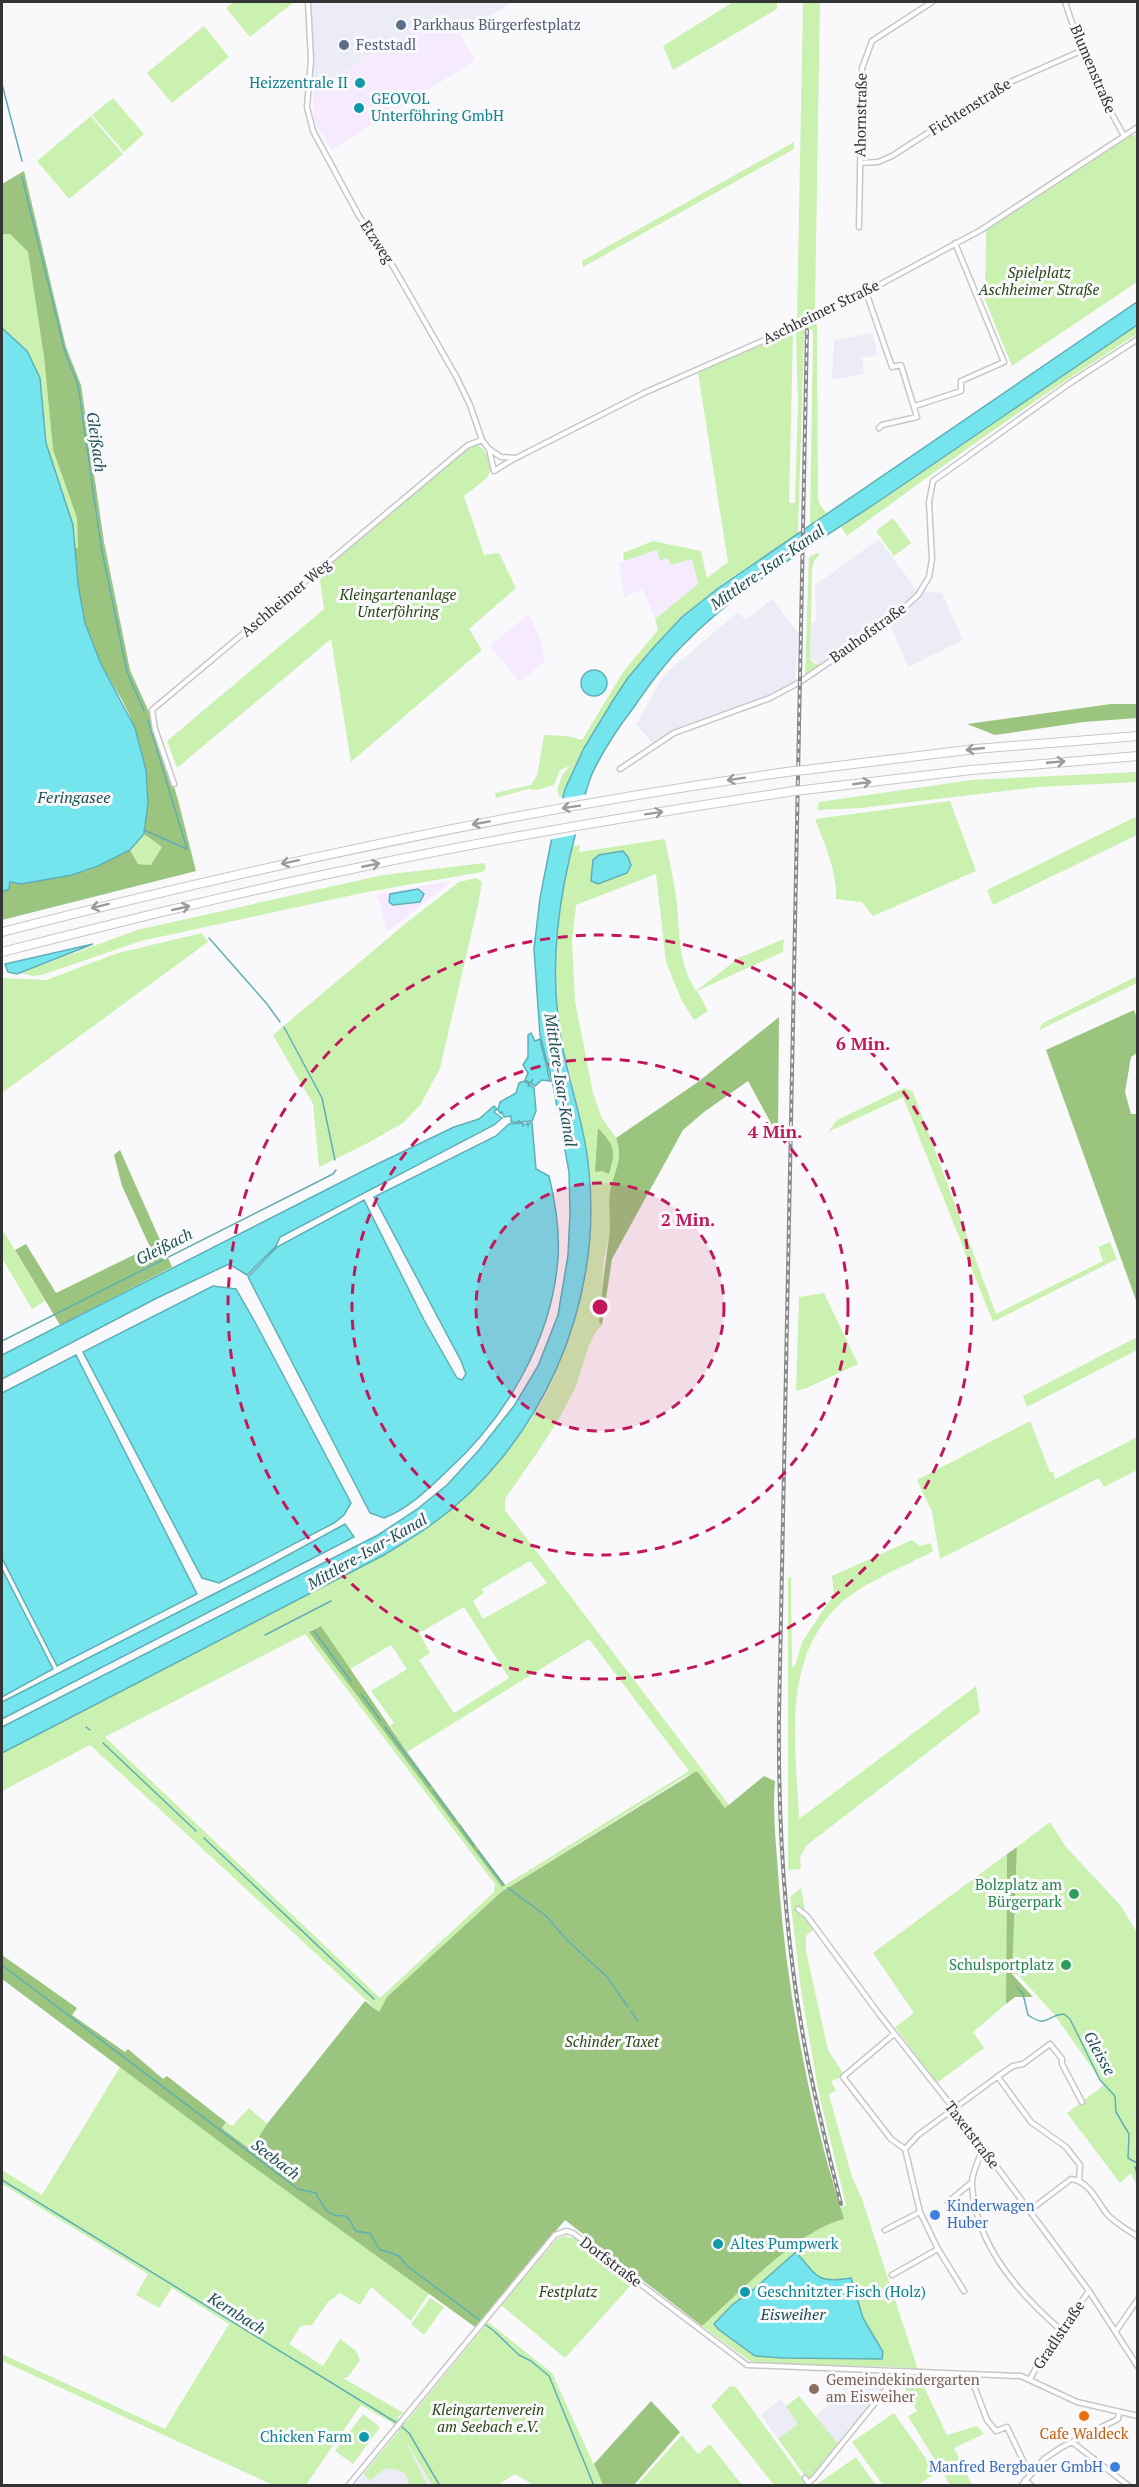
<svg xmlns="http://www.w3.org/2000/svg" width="1139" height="2487" viewBox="0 0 1139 2487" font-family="'PT Serif',serif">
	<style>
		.built { fill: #ebecf5 }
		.industrial { fill: #f6eafe }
		.green { fill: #cbf1b1; fill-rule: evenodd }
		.forest { fill: #9bc47f }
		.water { fill: #74e4ed; stroke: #60afb6; stroke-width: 1.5 }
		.pier { fill: #f9f9fb }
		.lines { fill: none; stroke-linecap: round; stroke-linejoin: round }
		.stream { stroke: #60afb6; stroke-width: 1.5 }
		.street-casing { stroke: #c7c7c9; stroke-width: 7 }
		.highway-casing { stroke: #c7c7c9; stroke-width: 10 }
		.street { stroke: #fff; stroke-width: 4 }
		.highway { stroke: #fff; stroke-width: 8 }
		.rail-casing { stroke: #888989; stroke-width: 4 }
		.rail { stroke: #f9f9fb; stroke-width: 1.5; stroke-dasharray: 4.5; stroke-linecap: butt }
		.highway-bridge-casing { stroke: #c7c7c9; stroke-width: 10; stroke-linecap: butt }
		.highway-bridge { stroke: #fff; stroke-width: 8 }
		.oneway { stroke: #999a9a }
		.ring { fill: none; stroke: #c2185b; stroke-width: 3; stroke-dasharray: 10 8 }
		.service-dot { fill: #5c6f8a; stroke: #f9f9fb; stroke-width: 2 }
		.culture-dot { fill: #0f9aa8; stroke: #f9f9fb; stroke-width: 2 }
		.leisure-dot { fill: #2e9e5b; stroke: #f9f9fb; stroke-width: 2 }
		.shop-dot { fill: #3f7fe0; stroke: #f9f9fb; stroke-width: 2 }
		.education-dot { fill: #8d6e63; stroke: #f9f9fb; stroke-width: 2 }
		.food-dot { fill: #e8710a; stroke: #f9f9fb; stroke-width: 2 }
		.labels { text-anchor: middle; stroke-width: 6; stroke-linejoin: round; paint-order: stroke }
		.service-label { font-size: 15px; fill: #4e5e75; stroke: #f9f9fb; text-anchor: start }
		.street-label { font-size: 15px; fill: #333434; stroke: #f9f9fb }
		.culture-label { font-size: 15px; fill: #0d838f; stroke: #f9f9fb; text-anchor: start }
		.park-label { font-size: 15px; font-style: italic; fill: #2b4515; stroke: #f9f9fb }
		.leisure-label { font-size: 15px; fill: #27864d; stroke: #f9f9fb; text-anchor: end }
		.shop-label { font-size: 15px; fill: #366cbe; stroke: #f9f9fb; text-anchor: start }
		.education-label { font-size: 15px; fill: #785e54; stroke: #f9f9fb; text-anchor: start }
		.food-label { font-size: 15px; fill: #c56008; stroke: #f9f9fb }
		.water-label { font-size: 16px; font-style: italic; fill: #1c4e52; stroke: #f9f9fb }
		.centre { fill: #c2185b; stroke: #f9f9fb; stroke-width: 3 }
		.ring-label { font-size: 18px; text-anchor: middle; font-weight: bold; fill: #c2185b; stroke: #f9f9fb; stroke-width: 6; stroke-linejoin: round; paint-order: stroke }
	</style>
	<rect width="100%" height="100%" fill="#f9f9fb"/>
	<!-- built -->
	<path class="built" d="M311,2H513L460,34L475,60L332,150L314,121Z
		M873,333L877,355L862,358L864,374L832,380L834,340Z
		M879,539L917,591L942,593L963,640L908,667L890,624L813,678L805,675L820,665L810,658L811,624L816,620L815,585Z
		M772,599L798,633L795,687L758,705L675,735L656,747L636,724L664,675L738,612L745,620Z
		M890,2374L892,2377L839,2445L815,2417L836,2398L853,2376Z
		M781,2399L799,2423L778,2439L761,2415Z
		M399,2431L432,2485L354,2486Z"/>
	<!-- industrial -->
	<path class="industrial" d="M446,14L475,60L332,150L314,121L313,91L381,47L386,53Z
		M657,550L668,558L692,559L698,584L655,619L643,589L624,597L619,563Z
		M529,614L539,636L545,661L520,682L490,646Z
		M443,882H451L387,932L379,900L375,895Z"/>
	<!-- green -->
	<path class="green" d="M234,2H294L250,37L226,8Z
		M733,2H777V9L673,70L663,46Z
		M803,2H820L815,309L797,320Z
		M204,26L229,57L172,103L147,73Z
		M113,98L144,134L124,152L92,115Z
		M91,116L123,154L69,199L37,161Z
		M1132,133L1133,136L1137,134V282L1012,366L985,300L986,231Z
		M794,142V149L583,267L582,261Z
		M2,234H10L28,252L44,357L53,450L77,518L78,548H75L74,529L48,454L40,378L12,336L2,328Z
		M814,320L817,325L818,496L819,503L827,514L810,525L813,333L812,329L806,330L804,336L798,534C759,560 716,585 682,617C648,649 621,686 597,726C585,748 569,772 563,796L560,797L557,791L562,775L570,766L560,770L554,785L537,790L528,789L496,798L495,793L531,785L537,776L544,735L567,736L582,740L623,672L658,630L655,619L698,584L692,559L671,565L668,558L660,560L657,550L624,561L623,553L653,541L701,551L707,578L728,562L698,373L790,332L793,336L789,503H795L798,402L796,331Z
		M1137,325V334C1038,397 942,466 847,536L841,527Z
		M476,444C486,449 489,457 492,468L486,479L464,496L484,555L499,553L516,588L469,629L482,650L351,762L331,639L177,768L167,741L324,609L319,573L472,445Z
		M893,518L911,543L894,556L876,531Z
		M817,553L820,554L813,563L812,571L810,658L813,663L821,665L805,675L809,557Z
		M1137,772V782L1039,787L860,808L817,810L819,802L972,780Z
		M950,801L976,871L873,916L862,902L836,899C837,870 825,846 815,819Z
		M1137,816V835L993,905L987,890Z
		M144,834L162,847L152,865L138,864L130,850Z
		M665,839C669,861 675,883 677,904C680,937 678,962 696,991L739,958L784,939L783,952L697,991L708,1011L694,1020L681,999L666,962L656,874L576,905L572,941L575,1001L593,1093L602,1118L616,1138L620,1149V1159L610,1192L609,1238L604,1259L599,1321L602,1325C586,1341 584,1367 575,1388C556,1428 530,1463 505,1499V1510L729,1805L725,1808L698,1772L686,1776L501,1892L387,1997L379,2012L90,1745L2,1791V1753L384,1555C401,1545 419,1535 434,1523C483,1484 532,1431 556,1372C563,1354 567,1334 573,1316C589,1264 595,1227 590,1172C586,1138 577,1104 569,1070C566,1057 561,1044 560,1030C552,964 556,910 572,846L580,845L579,852ZM530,1561L547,1583L483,1619L473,1601L484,1593L482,1589ZM464,1607L509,1678L454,1713L419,1660L430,1653L419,1633ZM321,1626L350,1669L391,1645L407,1669L371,1691L394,1723L390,1726L407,1752L589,1639L689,1771L502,1887L310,1631ZM305,1634L495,1884L494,1892L380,1998L105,1737Z
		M485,863L486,869L482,872L367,892L141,941L45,974L33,976L20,973L137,930L383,875Z
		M476,878L482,882L478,905L440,1068L421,1104L403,1123L366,1144L319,1167L313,1104L273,1035L406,923L459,882Z
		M202,933L208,942L2,1093V978L46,980L118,953Z
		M1137,976V983L1039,1030L1043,1023Z
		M904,1088L912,1091L915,1097L996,1314L1103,1261L1098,1247L1110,1242L1117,1259L993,1322L903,1097L828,1132L837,1120Z
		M4,1232L45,1301L32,1309L2,1258V1234Z
		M824,1293L858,1364L807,1388L796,1391L799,1297Z
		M1137,1337V1350L1027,1407L1023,1396Z
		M1030,1421L1050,1472H1053L1055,1479L1137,1437V1470L1104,1487L1099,1478L940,1559L932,1512L917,1480Z
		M912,1540L920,1546L931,1543L933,1551C902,1568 863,1582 838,1606C781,1661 796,1747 799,1819L976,1686L980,1712L807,1845L800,1857L801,1869L788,1870V1578L791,1577L792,1667L795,1666L802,1642L834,1594L832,1576Z
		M1050,1822L1066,1847L1121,1906L1137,1933V2186L1131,2173L1120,2183L1067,2113L1104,2085L1054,2014L1018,1975L1012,1974L1017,1847Z
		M1007,1854L1006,2004L973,2032L984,2048L937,2083L895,2027L914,2013L873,1953Z
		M801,1888L806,1918L814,1929L806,1936V1951L828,2050L843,2073L842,2077L831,2081L836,2090L829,2095L852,2177L862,2199L923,2385L947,2435L977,2426L984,2434L954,2448L972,2485H950L908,2416L917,2411L903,2385L899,2386L896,2383L903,2376L899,2367L784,2365L751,2362L702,2326C741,2292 794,2233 844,2219L840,2208L846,2205L819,2094L801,1991L790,1897Z
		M120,2067L429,2293L411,2321L371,2287L360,2305L340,2293L328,2302L312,2325L301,2326L289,2344L323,2366L340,2339L356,2351L360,2360L348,2377L343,2378L404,2413L397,2417L407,2421L488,2322L552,2373L603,2485H533L515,2474L498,2485H432L405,2440L427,2485H407L409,2483C406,2469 398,2470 386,2468L370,2481L364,2473L399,2431L392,2423L361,2405L306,2485H273L2,2361V2354L165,2429L229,2324L172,2288L159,2308L136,2295L148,2274L2,2184V2170L42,2195Z
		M249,2108L267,2124L251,2150L222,2127L226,2122L232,2126Z
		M565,2236L579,2240L633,2283L565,2358L501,2305L557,2239Z
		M430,2298L444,2307L424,2335L411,2324Z
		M730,2386L736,2387L806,2483L804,2485H774L711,2406Z
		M799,2396L839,2445L808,2480L778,2439L798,2424L786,2406Z
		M894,2413L936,2473L918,2485H883L852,2442Z
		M363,2414L380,2427L353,2464L335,2451Z
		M682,2435L698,2454L710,2444L742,2485H637Z
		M856,2457L876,2485H816Z"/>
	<!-- forest -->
	<path class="forest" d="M24,171L66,347L81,385L104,542L130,670L158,732L178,800L196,871L2,920V892L6,891L10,882L17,884L86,871L130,850L138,864L151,865L162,847L144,834C150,784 146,745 122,700C112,683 101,666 93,647C81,615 77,582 75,548H78L77,518L53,450L44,357L28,252L10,234H2V184Z
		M1111,704H1137V718L1084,722L995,735L967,724Z
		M1134,1010L1137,1018V1053L1131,1057L1125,1092L1131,1114H1137V1303L1046,1050Z
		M779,1017L778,1136L748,1081L704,1112L683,1130L612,1259L602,1325L599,1322C601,1294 605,1266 609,1238C611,1223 608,1207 610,1192C614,1171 624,1159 616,1138L698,1082Z
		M598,1128C615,1146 616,1151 609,1174L602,1171L595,1172Z
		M120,1150L172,1267L60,1325L15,1250L26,1244L56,1293L150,1247L122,1186L114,1155Z
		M321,1626L407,1752L505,1885L502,1887L309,1632Z
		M695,1772H698L725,1808L764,1776L775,1781C772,1816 777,1851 779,1886C788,1999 810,2112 844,2219C795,2232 740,2293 702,2326L565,2220L475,2327L244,2160L2,1979V1955L77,2008L72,2015L125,2052L128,2049L163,2079L167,2076L226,2122L222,2128L251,2150L267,2124L365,2001L379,2012L387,1997L501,1892Z
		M1017,1847L1012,1974L1033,1997H1015L1006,2004L1007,1854Z
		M651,2401L680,2432L634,2485H603L594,2464Z"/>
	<!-- water -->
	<path class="water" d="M1137,302V325C1054,382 971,438 888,495C819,542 742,584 683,645C664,664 649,685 634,707C618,728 603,750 592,774C585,791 581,810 577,828C559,895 549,962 560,1032C567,1079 585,1124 589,1171C603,1305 541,1446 431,1525C416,1536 400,1545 384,1555L2,1753V1727L378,1535L416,1510L447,1485L479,1450L514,1406L538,1366L558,1315L568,1255L570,1213L569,1172L553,1085L540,1035L534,949L540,898L551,842L565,789L584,748L612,702L627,679L653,648L682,617L717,589Z
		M2,328L27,351L40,378L46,443L73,525L78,584L85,623L101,664L135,728L146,770L148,803L144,834L130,850L98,866L72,875L21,884L10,882L9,889L2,892Z
		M581 683a13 13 0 1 1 26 0a13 13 0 1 1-26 0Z
		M623,851L628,857L631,865L627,873L598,884L591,881L593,860L599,855Z
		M418,889L424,894L420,902L393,905L389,902L390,894Z
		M93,944L17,974L8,972L5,964Z
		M531,1033L535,1041L540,1039L550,1081L542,1080L535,1086L531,1083L533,1079L530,1083L525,1080L528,1073L523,1065L528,1057V1035Z
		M524,1081L529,1084L528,1087L530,1085L534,1088L536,1111L532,1121L519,1122V1120L518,1122H511V1116L504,1117L502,1112L500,1113L498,1110L500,1102L516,1093L519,1083Z
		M494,1106L497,1109L494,1112L502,1118L494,1125L280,1237L276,1246L247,1275L229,1264L157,1298L2,1379V1355L367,1169L454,1127L479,1119Z
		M523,1123V1126L527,1123L528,1126L529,1123H532L536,1169L549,1176C555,1201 560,1231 558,1258C552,1340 506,1418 446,1472C427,1490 408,1509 384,1518L370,1513L248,1277L277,1247L364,1200L424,1320L457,1378L462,1380L466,1374L461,1361L374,1197L496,1136L509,1124Z
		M213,1286L236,1289L255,1322L351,1503L344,1515L334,1523L219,1583L202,1578L83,1352Z
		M76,1355L197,1594L57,1666L2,1558V1393Z
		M345,1524L354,1537L2,1719V1702L255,1573Z
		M2,1569L53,1669L2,1697Z
		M796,2252C817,2275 815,2284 851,2278L863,2318L883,2352L882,2359L783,2358L755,2356L718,2329L714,2324L732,2305L754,2289Z"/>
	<!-- pier -->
	<path class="pier" d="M589,794L578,834L549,840L559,799Z"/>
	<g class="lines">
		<!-- stream -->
		<path class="stream" d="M2,84L22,161
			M22,177L65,352L78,385L101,546L127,672L144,711
			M148,720L187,849
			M144,830L187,849
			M209,938L267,1004L280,1022
			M284,1027L322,1098L335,1160
			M2,1341L333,1174L336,1170
			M314,1631L351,1681
			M265,1635L331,1601
			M361,1694L381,1721
			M86,1727L90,1730
			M385,1727L430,1786
			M103,1743L196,1831
			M433,1791L455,1820
			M459,1825L474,1846
			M204,1838L374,1999
			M478,1851L504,1885
			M508,1888L546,1916L567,1940L607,1977L628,2007
			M2,1965L298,2189L316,2193C323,2207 327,2217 346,2216C360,2230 345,2231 370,2233L379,2249L399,2256L407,2266L494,2331L519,2355L531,2361L549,2376L594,2486
			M1017,1987L1023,1994L1028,2015C1048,2029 1046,2015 1064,2014L1070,2019L1100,2080L1115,2096L1116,2112L1129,2134L1128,2158L1137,2163
			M631,2011L638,2021
			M1135,2167L1138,2177
			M2,2180L397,2423
			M401,2426L409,2433L440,2486"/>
		<!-- street casing -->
		<g class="street-casing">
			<path id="street" d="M308,2L311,60L307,107L313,131L359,216L394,268L457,378L470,405L482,440L489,449L494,471L515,458
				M1065,2C1080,48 1099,92 1123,134
				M860,163L878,162L892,156L999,87L1081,51
				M859,227L862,68L872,41L932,2
				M866,292L892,367L901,365L917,417L882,425L879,428
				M915,406L961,391V381L1004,362L955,243
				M489,449L501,457L516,458L644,393L794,327L866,292L981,230L1138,127
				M620,769L674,733L770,698L800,682L892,619L918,595L929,577L932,559L929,502L933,481L1070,383L1138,339
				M174,784L155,729L152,710L468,445L482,440
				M798,1909L807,1916L879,2014L954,2109L1089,2291L1138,2367
				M894,2034L843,2077L891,2139L905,2149
				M998,2077L1031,2122L1066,2147L1080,2165L1079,2180
				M982,2150C979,2160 971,2174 972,2185C975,2243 1019,2294 1061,2330
				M948,2202L971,2183
				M1029,2211L1071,2179C1090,2182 1096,2200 1107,2214C1115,2223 1128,2230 1138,2237
				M885,2230L920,2212
				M892,2275L938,2249
				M964,2291L938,2249L920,2212L905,2149L918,2135L997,2077L1013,2066L1023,2064L1050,2044L1062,2059V2064L1082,2102
				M1116,2331L1138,2299
				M970,2375L987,2420L996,2431L1007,2427L1030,2475
				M1030,2379L1043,2355L1089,2291
				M1072,2442L1129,2486
				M805,2478L808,2483L814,2478L896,2377L897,2372
				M1025,2480L1032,2486
				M348,2486L555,2235L566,2231L573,2233L747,2365L1021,2376L1077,2402L1138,2416
				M1021,2486L1044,2459L1062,2447L1118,2419L1119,2413"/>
		</g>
		<!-- highway casing -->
		<g class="highway-casing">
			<path id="highway" d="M805,770L975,749L1138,736
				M804,790L971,770L1138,756
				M2,932C263,865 527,808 794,771
				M2,952C116,923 231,894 347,870C495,838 645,814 794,791"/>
		</g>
		<!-- street -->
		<use href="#street" class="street"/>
		<!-- highway -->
		<use href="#highway" class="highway"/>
		<!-- rail casing -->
		<g class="rail-casing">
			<path id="rail" d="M807,330L779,1716C778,1822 784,1926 802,2030C812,2089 827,2147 841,2204"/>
		</g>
		<!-- rail -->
		<use href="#rail" class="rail"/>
		<!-- highway-bridge casing -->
		<g class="highway-bridge-casing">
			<path id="highway-bridge" d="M794,771L805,770
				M794,791L804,790"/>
		</g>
		<!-- highway-bridge -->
		<use href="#highway-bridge" class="highway-bridge"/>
	</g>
	<!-- one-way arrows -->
	<defs><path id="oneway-shaft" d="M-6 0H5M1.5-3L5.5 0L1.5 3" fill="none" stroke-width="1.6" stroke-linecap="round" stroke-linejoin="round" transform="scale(1.5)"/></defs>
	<g class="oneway">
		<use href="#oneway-shaft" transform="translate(975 749) rotate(174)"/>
		<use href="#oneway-shaft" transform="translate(1056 762) rotate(-5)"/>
		<use href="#oneway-shaft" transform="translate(736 779) rotate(171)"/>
		<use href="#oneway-shaft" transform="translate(862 783) rotate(-8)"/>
		<use href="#oneway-shaft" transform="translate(571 807) rotate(171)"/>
		<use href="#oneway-shaft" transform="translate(654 813) rotate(-9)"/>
		<use href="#oneway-shaft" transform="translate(481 823) rotate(170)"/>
		<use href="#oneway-shaft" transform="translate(290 862) rotate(168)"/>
		<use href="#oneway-shaft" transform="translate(371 865) rotate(-11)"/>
		<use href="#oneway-shaft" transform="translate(100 906) rotate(166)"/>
		<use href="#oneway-shaft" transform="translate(181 908) rotate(-13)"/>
	</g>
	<!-- distance rings -->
	<circle cx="600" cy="1307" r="124" fill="#c2185b" fill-opacity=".12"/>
	<g class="ring">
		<circle cx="600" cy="1307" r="124"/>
		<circle cx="600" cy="1307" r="248"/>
		<circle cx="600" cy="1307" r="372"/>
	</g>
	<!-- markers -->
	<g class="service-dot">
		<circle cx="401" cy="25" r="6"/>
		<circle cx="344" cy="45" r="6"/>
	</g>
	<g class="culture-dot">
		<circle cx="360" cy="83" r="6"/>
		<circle cx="359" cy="108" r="6"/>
		<circle cx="718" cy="2244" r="6"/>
		<circle cx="745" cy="2292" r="6"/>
		<circle cx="364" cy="2437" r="6"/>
	</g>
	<g class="leisure-dot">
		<circle cx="1074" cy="1894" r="6"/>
		<circle cx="1066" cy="1965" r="6"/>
	</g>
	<g class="shop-dot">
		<circle cx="935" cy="2215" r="6"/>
		<circle cx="1115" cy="2467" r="6"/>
	</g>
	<circle class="education-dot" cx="814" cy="2389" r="6"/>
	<circle class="food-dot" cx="1084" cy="2416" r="6"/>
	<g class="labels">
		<!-- service labels -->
		<g class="service-label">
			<text x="413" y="30">Parkhaus Bürgerfestplatz</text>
			<text x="356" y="50">Feststadl</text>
		</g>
		<!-- street labels -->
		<g class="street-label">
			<text transform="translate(1093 69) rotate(67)" y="5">Blumenstraße</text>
			<text transform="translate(970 107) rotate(-32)" y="5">Fichtenstraße</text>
			<text transform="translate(861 115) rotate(-89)" y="5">Ahornstraße</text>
			<text transform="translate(377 242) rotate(57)" y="5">Etzweg</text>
			<text transform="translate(821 312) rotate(-26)" y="5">Aschheimer Straße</text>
			<text transform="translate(286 598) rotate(-40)" y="5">Aschheimer Weg</text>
			<text transform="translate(868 633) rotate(-36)" y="5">Bauhofstraße</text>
			<text transform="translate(972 2135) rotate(53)" y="5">Taxetstraße</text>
			<text transform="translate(611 2262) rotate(37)" y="5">Dorfstraße</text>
			<text transform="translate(1059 2335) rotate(-56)" y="5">Gradlstraße</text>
		</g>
		<!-- culture labels -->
		<g class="culture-label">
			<text x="348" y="88" text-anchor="end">Heizzentrale II</text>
			<text x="371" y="104">GEOVOL<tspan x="371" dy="17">Unterföhring GmbH</tspan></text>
			<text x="730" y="2249">Altes Pumpwerk</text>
			<text x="757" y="2297">Geschnitzter Fisch (Holz)</text>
			<text x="352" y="2442" text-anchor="end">Chicken Farm</text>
		</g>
		<!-- park labels -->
		<g class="park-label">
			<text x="1039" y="278">Spielplatz<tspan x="1039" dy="17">Aschheimer Straße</tspan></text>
			<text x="398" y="600">Kleingartenanlage<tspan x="398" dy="17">Unterföhring</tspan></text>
			<text x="612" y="2047">Schinder Taxet</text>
			<text x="568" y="2297">Festplatz</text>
			<text x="488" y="2415">Kleingartenverein<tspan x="488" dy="17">am Seebach e.V.</tspan></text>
		</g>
		<!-- leisure labels -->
		<g class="leisure-label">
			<text x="1062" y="1890">Bolzplatz am<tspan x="1062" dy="17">Bürgerpark</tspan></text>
			<text x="1054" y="1970">Schulsportplatz</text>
		</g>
		<!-- shop labels -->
		<g class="shop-label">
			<text x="947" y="2211">Kinderwagen<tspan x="947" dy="17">Huber</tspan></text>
			<text x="1103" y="2472" text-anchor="end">Manfred Bergbauer GmbH</text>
		</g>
		<!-- education labels -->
		<g class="education-label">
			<text x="826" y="2385">Gemeindekindergarten<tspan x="826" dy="17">am Eisweiher</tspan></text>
		</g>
		<!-- food labels -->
		<g class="food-label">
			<text x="1084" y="2439">Cafe Waldeck</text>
		</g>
		<!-- water labels -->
		<g class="water-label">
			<text transform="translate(97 442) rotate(82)" y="6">Gleißach</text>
			<text transform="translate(767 567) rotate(-35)" y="6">Mittlere-Isar-Kanal</text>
			<text x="74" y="803">Feringasee</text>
			<text transform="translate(561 1080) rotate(81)" y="6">Mittlere-Isar-Kanal</text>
			<text transform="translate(164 1246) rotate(-27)" y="6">Gleißach</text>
			<text transform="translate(367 1551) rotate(-30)" y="6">Mittlere-Isar-Kanal</text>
			<text transform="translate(1100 2053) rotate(61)" y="6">Gleisse</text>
			<text transform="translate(276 2159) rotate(37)" y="6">Seebach</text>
			<text transform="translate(237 2313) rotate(32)" y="6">Kernbach</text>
			<text x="793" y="2320">Eisweiher</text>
		</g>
	</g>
	<circle cx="600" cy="1307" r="9" class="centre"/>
	<g class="ring-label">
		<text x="863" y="1050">6 Min.</text>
		<text x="775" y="1138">4 Min.</text>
		<text x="688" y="1226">2 Min.</text>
	</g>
	<!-- border -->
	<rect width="1139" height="2487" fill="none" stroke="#333434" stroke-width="6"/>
</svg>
